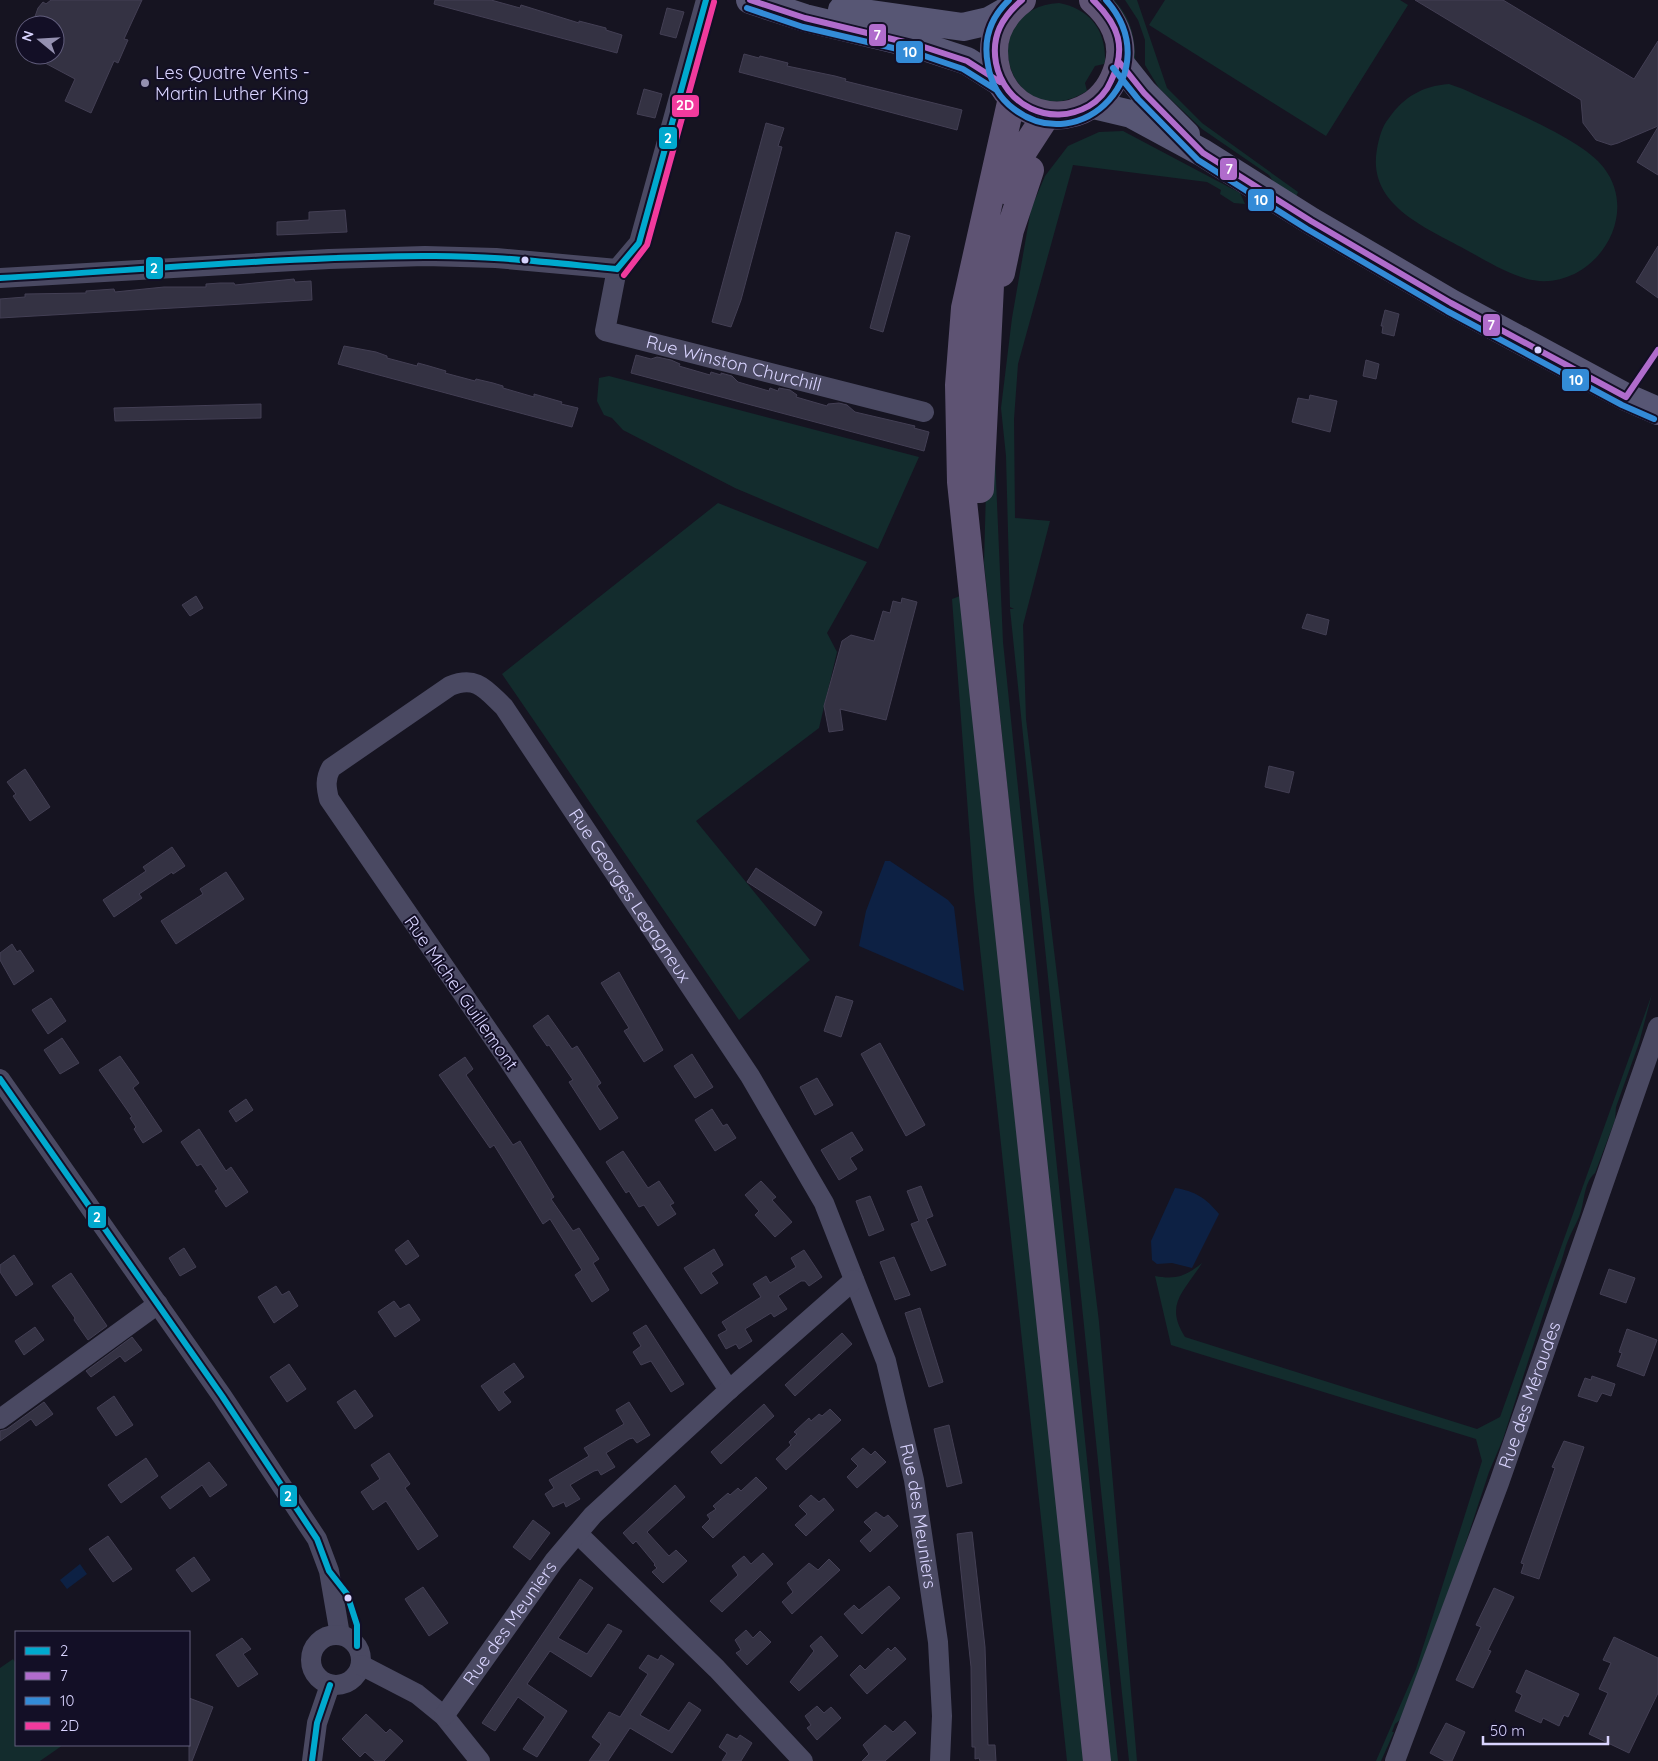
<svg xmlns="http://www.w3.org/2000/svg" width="1658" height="1761" viewBox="0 0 1658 1761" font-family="Quicksand,sans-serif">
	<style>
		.green { fill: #132c2d }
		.water { fill: #0d2144 }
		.building { fill: #343243; stroke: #433f54 }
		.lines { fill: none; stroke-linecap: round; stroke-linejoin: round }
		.street { stroke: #4a4962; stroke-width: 20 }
		.secondary { stroke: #575674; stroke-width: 28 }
		.primary { stroke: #5e5373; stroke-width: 28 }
		.bus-1-casing { stroke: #130f26; stroke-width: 10 }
		.bus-2-casing { stroke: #130f26; stroke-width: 10 }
		.bus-3-casing { stroke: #130f26; stroke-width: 10 }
		.bus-4-casing { stroke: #130f26; stroke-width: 10 }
		.bus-1 { stroke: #00a9ce; stroke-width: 6 }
		.bus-2 { stroke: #b06ccc; stroke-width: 6 }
		.bus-3 { stroke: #338bd7; stroke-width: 6 }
		.bus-4 { stroke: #f13a9d; stroke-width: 6 }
		.poi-dot { fill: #9591b1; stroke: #130f26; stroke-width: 2 }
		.bus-dot { fill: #d9d4ff; stroke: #130f26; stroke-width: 2 }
		.labels { text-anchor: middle; stroke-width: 4; stroke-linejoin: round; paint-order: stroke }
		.poi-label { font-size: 18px; fill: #d9d4ff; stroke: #130f26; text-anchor: start }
		.street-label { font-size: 18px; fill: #d9d4ff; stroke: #130f26 }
		.line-badge { stroke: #130f26; stroke-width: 2 }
		.badge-label { font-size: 14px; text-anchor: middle; font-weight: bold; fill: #fff }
	</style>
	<rect width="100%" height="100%" fill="#161421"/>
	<!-- green -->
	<path class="green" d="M1109,0H1114C1132,19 1136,40 1135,66Z
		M1125,0H1137L1167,88L1202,123L1298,192L1296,197L1275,184L1269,175L1202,129L1159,88L1145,65V40L1138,20Z
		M1165,0H1400L1408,5L1326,136L1149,25Z
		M1059,3C1090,9 1106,30 1105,61L1104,64L1095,66L1085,83L1087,91C1009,139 970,9 1059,3Z
		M1449,84L1463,89C1499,106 1582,138 1604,168C1645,222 1584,300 1521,277C1500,270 1480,257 1461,247C1422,226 1367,203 1377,149C1379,138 1382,126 1389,118C1404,97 1422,86 1449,84Z
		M1123,131L1240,193L1245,204L1234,203L1220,194L1221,190L1207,182L1073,165L1018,364L1014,419L1015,518L1050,521L1023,625L1026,719L1099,1322L1137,1761H1129L1010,609H1014L1010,607L1006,456L1001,408L1012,318L1031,209L1045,176L1068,146L1099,132Z
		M609,376L919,457L878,549L735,488L623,430L612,418L604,415L597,401L599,378Z
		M994,434L1003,642L1118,1761H1109L984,563L986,490Z
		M718,503L867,562L827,633L837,652L819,728L696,821L810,960L739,1020L502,674Z
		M960,596L1085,1761H1067L974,892L952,599Z
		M1652,994L1639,1043L1616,1107L1615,1120L1595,1173C1583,1183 1585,1203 1579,1217C1576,1224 1572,1231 1569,1238C1564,1249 1563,1260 1557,1272L1503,1439L1489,1472L1459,1563L1400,1720L1395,1724L1392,1732H1394L1381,1761H1376L1416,1669L1482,1461L1476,1439L1171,1345L1155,1276C1176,1280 1186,1276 1202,1263C1184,1292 1164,1304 1185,1337L1477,1429L1500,1417Z
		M13,1659L16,1664V1745H63L40,1761H0V1668Z"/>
	<!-- water -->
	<path class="water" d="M885,861H890L948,900L954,907L964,991L859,946L866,911Z
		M1175,1188C1195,1191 1206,1198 1219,1214L1192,1268L1172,1263L1157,1264L1152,1260L1151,1241Z
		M80,1564L87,1574L67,1589L60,1580Z"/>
	<!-- building -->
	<path class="building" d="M51,0H142L124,39L128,40L118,63L114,61L91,113L65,101L75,79L30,55H55V25H32L38,8L43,2L46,4Z
		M435,0H491L520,8L521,5L579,23V21L606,28V30L622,35L617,53L434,4Z
		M1415,0H1503L1634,79L1658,41V126L1618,143L1611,145L1596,140L1583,123L1581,100Z
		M667,8L684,12L676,38L660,34Z
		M744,54L759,58L760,56L788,63L787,66L835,76L846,79L845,81L962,110L957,130L739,72Z
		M644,89L662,94L655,118L637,114Z
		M766,123L784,128L778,146L782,147L741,300L731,327L712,322Z
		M1658,127V175L1637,162Z
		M345,210L347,232L277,235V222L309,220V212Z
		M896,232L910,236L883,332L870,328Z
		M1658,246V298L1636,282Z
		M294,279L295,282L311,281L312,300L0,318V299L25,297V294L86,293V291L114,289L115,292L164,287H206V284L220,283H234L235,285Z
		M1385,310L1399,314L1394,336L1382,333L1383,326H1381Z
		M344,346L376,352L387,356V358L417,366L418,363L429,366L446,371L445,373L475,381L476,379L493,383L503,386V388L534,397V394L562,402L561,404L578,408L572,427L338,364Z
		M636,355L651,359L657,357L671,360L680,364L679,366L710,375L711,372L721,375V373L732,376L738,382L769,391L770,388L778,391L779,388L790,390L797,395L796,397L827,406L828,404L839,403L847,405L855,412L915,426L914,428L929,432L924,451L631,373Z
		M1366,360L1379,364L1376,379L1363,376Z
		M1310,395L1337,401L1330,432L1292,422L1298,398L1309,400Z
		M261,404V418L115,421L114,408Z
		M196,596L203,608L190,616L182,605Z
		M902,598L917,602L886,720L840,709L843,730L829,732L824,706L842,641L851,635L874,641L883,611L890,613L893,601L901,603Z
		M1307,614L1329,620L1326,635L1302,628Z
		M1269,766L1294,772L1289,793L1265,787Z
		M25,769L50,807L30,821L13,796L16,794L7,782Z
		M172,847L185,866L173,874L172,872L139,894L142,898L114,917L103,900L146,871L143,867Z
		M756,868L822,912L815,926L747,882Z
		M226,872L244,899L176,944L161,921L203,894L200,889Z
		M12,944L17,952L20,950L34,971L14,985L0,960V953Z
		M619,972L663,1050L644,1062L624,1031L629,1028L601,983Z
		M836,996L853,1001L841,1037L824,1031Z
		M51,998L66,1021L48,1034L32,1010Z
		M548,1015L572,1049L577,1046L601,1083L597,1086L618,1118L600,1130L569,1082L573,1080L549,1045L547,1046L533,1026Z
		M62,1038L79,1063L60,1074L44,1050Z
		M880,1043L925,1125L906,1136L861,1054Z
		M692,1054L713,1087L695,1098L674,1066Z
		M120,1056L139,1083L133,1088L162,1131L143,1143L134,1129L136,1127L130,1118L132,1117L99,1070Z
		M465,1057L473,1069L466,1075L513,1145L520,1141L554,1197L551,1199L573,1231L579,1228L599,1259L593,1263L609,1290L592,1302L575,1275L582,1270L550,1219L543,1224L494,1145L490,1148L439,1075Z
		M817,1078L833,1105L815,1115L800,1087Z
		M246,1099L253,1110L236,1122L229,1111Z
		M712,1109L723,1126L727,1124L736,1138L715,1151L695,1120Z
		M199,1129L226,1171L231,1167L248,1192L226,1207L215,1191L218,1189L201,1164L197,1166L181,1142Z
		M852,1132L863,1150L850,1158L857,1169L839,1180L821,1150Z
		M623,1151L648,1188L659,1181L674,1203L670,1205L676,1214L658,1226L644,1205L639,1207L629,1191L626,1193L606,1162Z
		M761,1181L776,1197L772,1200L792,1222L775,1237L755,1215L759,1211L745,1195Z
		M921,1186L933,1216L926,1219L946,1265L931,1271L911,1224L919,1221L907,1191Z
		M870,1196L884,1230L869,1236L856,1201Z
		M408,1240L419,1256L406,1265L395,1250Z
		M184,1248L196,1267L180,1276L169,1258Z
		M714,1249L723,1265L711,1273L718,1283L701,1294L684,1268Z
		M804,1250L822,1277L809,1286L805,1281H801L778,1296L787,1309L774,1317L771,1313L745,1329L752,1341L739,1349L736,1344L726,1349L718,1335L727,1330L722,1322L761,1297L753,1284L766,1276L770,1283L796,1267L791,1258Z
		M14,1255L33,1284L16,1296L0,1272V1265Z
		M894,1257L910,1295L895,1300L880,1262Z
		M1609,1269L1635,1278L1626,1303L1600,1294Z
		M71,1273L107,1326L88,1340L74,1320L75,1318L52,1286Z
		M276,1286L282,1295L289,1291L298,1306L274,1323L258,1297Z
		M394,1301L400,1309L409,1304L420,1320L395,1337L378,1312Z
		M920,1308L943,1382L929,1387L905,1313Z
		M646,1325L684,1384L671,1392L651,1361L641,1365L633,1352L641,1346L633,1333Z
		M35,1327L44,1340L24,1355L15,1341Z
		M1627,1329L1657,1340L1644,1376L1617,1366L1622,1353L1619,1352Z
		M842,1333L852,1344L795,1396L785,1385Z
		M132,1337L142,1350L125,1362L120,1356L91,1377L86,1371Z
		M514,1363L524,1377L503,1392L511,1402L499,1411L481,1386Z
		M289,1364L306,1389L287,1402L270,1377Z
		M1592,1376L1615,1384L1611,1396L1602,1393L1597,1402L1578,1396L1585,1378L1591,1380Z
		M355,1390L373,1416L355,1429L337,1402Z
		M114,1396L133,1425L116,1436L97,1408Z
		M44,1402L53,1414L36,1426L31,1419L0,1441V1431L7,1429Z
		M629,1402L650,1435L637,1443L633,1438L629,1439L606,1453L615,1467L601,1475L598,1470L594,1471L570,1485L580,1499L566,1507L564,1502L553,1507L545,1494L554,1488L549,1480L589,1456L584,1448L624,1424L616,1410Z
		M764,1404L774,1416L721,1464L711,1452Z
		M830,1409L841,1420L786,1470L776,1459L791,1445L789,1442L797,1434L794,1432L809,1418L811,1421L819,1414L822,1416Z
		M949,1425L962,1483L947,1487L934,1429Z
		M1564,1441L1584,1447L1539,1579L1521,1573L1524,1564L1521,1563L1555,1468L1552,1467Z
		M863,1448L871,1455L875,1451L886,1462L857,1488L847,1477L858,1466L851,1459Z
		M389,1453L410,1484L405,1488L438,1536L418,1550L386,1501L373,1510L361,1492L380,1479L371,1465Z
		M146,1458L158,1476L121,1503L108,1485Z
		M209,1462L227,1485L210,1497L202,1485L170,1509L161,1497Z
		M756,1477L767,1488L713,1538L702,1527L710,1519L707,1515L716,1509L713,1506L728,1493L730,1495L738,1488L741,1491Z
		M675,1485L685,1497L647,1532L669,1556L676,1550L687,1561L663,1583L652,1572L657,1568L654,1565L655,1564L636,1541L633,1544L623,1533Z
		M811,1495L819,1502L824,1498L834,1510L806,1536L795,1525L807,1514L799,1506Z
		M876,1512L884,1518L888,1515L898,1526L870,1552L860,1541L872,1530L864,1522Z
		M533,1520L550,1533L530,1560L513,1547Z
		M972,1532L985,1647L988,1745H995L996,1761H980L979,1758L975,1759V1747H972L971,1667L957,1534Z
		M108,1536L132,1569L113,1582L89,1549Z
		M763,1553L773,1564L722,1612L710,1601L738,1575L732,1566L744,1556L751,1564Z
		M194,1557L210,1580L192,1592L176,1570Z
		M829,1559L840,1570L792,1614L782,1602L793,1592L787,1583L809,1563L818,1570Z
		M580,1579L593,1588L558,1638L587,1654L608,1624L622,1631L591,1677L550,1651L527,1684L567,1711L537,1757L523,1749L545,1717L518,1697L495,1731L482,1723Z
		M889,1586L900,1598L862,1634L844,1614L854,1605L859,1610Z
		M423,1587L448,1623L429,1636L405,1599Z
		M1494,1588L1514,1597L1488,1650L1491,1651L1473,1688L1456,1680L1481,1627L1476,1625Z
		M746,1630L753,1638L760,1631L771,1642L747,1665L736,1653L741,1650L735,1640Z
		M821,1636L838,1656L799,1691L790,1682L814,1651L810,1646Z
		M1614,1637L1658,1658V1693L1629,1753L1589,1734L1608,1693L1599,1689L1611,1663L1603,1660Z
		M242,1638L251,1649L243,1654L258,1674L238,1687L216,1655Z
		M895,1647L906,1659L867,1694L850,1675L860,1665L865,1670L888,1648L891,1651Z
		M648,1655L658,1660L661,1655L674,1664L640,1715L669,1731L689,1702L701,1710L672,1753L630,1728L608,1761H589L601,1744L592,1737L609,1712L620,1717L648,1674L639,1668Z
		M1526,1670L1579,1694L1568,1717L1564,1715L1559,1726L1543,1718L1541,1723L1515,1711L1522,1695L1516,1692Z
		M189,1698L213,1707L192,1761H189Z
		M817,1706L824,1713L831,1707L841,1718L817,1740L807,1728L811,1725L805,1716Z
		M366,1714L386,1733L390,1729L403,1741L384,1761H375L365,1752L360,1757L342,1739Z
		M905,1721L916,1733L885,1761H862L869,1754L863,1745L885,1725L893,1732Z
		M1446,1723L1465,1732L1452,1761H1445L1430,1753Z
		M727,1734L737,1739L740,1735L752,1743L741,1761H722L727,1753L719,1747Z"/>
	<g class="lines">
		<!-- street -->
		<g class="street">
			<path id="s1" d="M706,0L639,243L617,269L605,331L924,412"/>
			<path d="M0,278L329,259L425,256L496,258L617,269"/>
			<path d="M0,1079L222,1396L317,1539L329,1571L340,1635"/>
			<path id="s2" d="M729,1390L507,1058L329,799C326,787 325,779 331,768L450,686C477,675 486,690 504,707L750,1076L824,1203L886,1361L914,1480L938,1642L942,1716L940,1761"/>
			<path d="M0,1419L158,1304"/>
			<path d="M578,1534L717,1669L803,1761"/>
			<circle cx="336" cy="1660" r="25"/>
			<path d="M361,1665L417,1694L444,1716L480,1761"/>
			<path id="s3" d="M444,1716L554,1561L593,1515L729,1390L854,1280"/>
			<path d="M312,1761L317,1723L330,1685"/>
			<path id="s4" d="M1395,1761L1499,1483L1658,1027"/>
		</g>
		<!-- secondary -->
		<path class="secondary" d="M750,0L805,18L921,46L967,61L1000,82
			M842,10L963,27L989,21L1010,9
			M1120,63L1144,93L1186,135
			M1093,105L1131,114L1203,153L1311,221L1451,303L1626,397L1658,411"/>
		<!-- primary -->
		<path class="primary" d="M1022,0C1005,13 994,29 994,51C994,127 1097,140 1118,67C1126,41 1112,16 1093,0
			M1012,98L965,308L959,385L961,482L1097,1761
			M1006,190L1016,162L1046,116
			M1001,273L1010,230L1030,170
			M980,489L991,265L994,250"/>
		<!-- bus-1 casing -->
		<g class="bus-1-casing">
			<path id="bus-1" d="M617,269L639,243L706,0
				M0,278C141,270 283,257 424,256C489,255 553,263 617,269
				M0,1079L222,1396L317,1539L329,1571L347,1594L357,1625V1646
				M312,1761L317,1723L330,1685"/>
		</g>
		<!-- bus-2 casing -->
		<g class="bus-2-casing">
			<path id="bus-2" d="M750,0L805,18L921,46L967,61L1000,82
				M1022,0C1002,17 991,36 996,63C1004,105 1050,128 1089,106C1098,101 1107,91 1111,81C1127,48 1119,25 1093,0
				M1120,63L1144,93L1203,153L1311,221L1451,303L1626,397
				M1626,397L1658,350"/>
		</g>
		<!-- bus-3 casing -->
		<g class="bus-3-casing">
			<path id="bus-3" d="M1009,0C990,18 983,40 988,65C991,84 999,98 1014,109C1081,160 1169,71 1106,0
				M747,8L803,27L919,54L963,69L995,89
				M1113,68L1138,99L1198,160L1307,229L1447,311L1622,405L1654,419"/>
		</g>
		<!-- bus-4 casing -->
		<g class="bus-4-casing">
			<path id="bus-4" d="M624,275L647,245L714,2"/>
		</g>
		<!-- bus-1 -->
		<use href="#bus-1" class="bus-1"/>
		<!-- bus-2 -->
		<use href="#bus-2" class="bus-2"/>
		<!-- bus-3 -->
		<use href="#bus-3" class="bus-3"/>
		<!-- bus-4 -->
		<use href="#bus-4" class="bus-4"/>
	</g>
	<!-- markers -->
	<circle class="poi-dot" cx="145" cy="83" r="5"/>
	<g class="bus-dot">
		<circle cx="525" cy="260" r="4.5"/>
		<circle cx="1538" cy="350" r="4.5"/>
		<circle cx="348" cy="1598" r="4.5"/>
	</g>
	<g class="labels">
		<!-- poi labels -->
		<g class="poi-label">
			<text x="155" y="79">Les Quatre Vents -<tspan x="155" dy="21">Martin Luther King</tspan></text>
		</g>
		<!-- street labels -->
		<g class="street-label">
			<text dy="6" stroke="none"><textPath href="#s1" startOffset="482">Rue Winston Churchill</textPath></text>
			<text dy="6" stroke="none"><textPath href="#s2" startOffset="1180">Rue Georges Legagneux</textPath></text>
			<text transform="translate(461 993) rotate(55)" y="6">Rue Michel Guillemont</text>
			<text dy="6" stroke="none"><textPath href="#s4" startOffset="390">Rue des Méraudes</textPath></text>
			<text dy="6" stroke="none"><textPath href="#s2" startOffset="1872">Rue des Meuniers</textPath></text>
			<text dy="6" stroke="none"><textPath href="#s3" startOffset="114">Rue des Meuniers</textPath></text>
		</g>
	</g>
	<g class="line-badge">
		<rect x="868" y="23" width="19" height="24" rx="5" fill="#b06ccc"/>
		<rect x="895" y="40" width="29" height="24" rx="5" fill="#338bd7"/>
		<rect x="671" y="94" width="29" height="24" rx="5" fill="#f13a9d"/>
		<rect x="658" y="126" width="20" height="24" rx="5" fill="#00a9ce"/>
		<rect x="1219" y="157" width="19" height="24" rx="5" fill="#b06ccc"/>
		<rect x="1247" y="188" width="28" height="24" rx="5" fill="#338bd7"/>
		<rect x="145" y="256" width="19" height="24" rx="5" fill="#00a9ce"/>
		<rect x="1482" y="313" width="19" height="24" rx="5" fill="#b06ccc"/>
		<rect x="1561" y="368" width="29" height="24" rx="5" fill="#338bd7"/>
		<rect x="87" y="1205" width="20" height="24" rx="5" fill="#00a9ce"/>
		<rect x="279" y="1484" width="19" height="24" rx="5" fill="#00a9ce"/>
	</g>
	<g class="badge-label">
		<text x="877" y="40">7</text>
		<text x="910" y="57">10</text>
		<text x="685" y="110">2D</text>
		<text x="668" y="143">2</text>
		<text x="1229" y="174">7</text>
		<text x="1261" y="205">10</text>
		<text x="154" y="273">2</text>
		<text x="1491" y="330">7</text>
		<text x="1576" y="385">10</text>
		<text x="97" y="1222">2</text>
		<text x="288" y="1501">2</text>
	</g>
	<!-- legend -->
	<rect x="15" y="1631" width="175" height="115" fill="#130f26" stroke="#625e7d"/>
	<rect x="25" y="1647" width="25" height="8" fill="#00a9ce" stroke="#625e7d"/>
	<text x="60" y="1656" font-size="15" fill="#d9d4ff">2</text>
	<rect x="25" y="1672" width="25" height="8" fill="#b06ccc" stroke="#625e7d"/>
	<text x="60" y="1681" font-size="15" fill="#d9d4ff">7</text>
	<rect x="25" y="1697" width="25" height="8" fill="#338bd7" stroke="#625e7d"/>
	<text x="60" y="1706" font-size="15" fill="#d9d4ff">10</text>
	<rect x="25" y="1722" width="25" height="8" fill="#f13a9d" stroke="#625e7d"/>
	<text x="60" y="1731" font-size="15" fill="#d9d4ff">2D</text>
	<!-- north arrow -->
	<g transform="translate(40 40) rotate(288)"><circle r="24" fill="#130f26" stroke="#625e7d"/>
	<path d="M0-4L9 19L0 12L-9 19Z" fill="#9591b1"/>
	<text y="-8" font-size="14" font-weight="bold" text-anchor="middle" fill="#d9d4ff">N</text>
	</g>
	<!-- scale -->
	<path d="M1483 1736v8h125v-8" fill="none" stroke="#d9d4ff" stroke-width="2.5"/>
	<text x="1490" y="1736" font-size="15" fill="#d9d4ff" stroke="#130f26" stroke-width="4" paint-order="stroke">50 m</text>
</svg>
